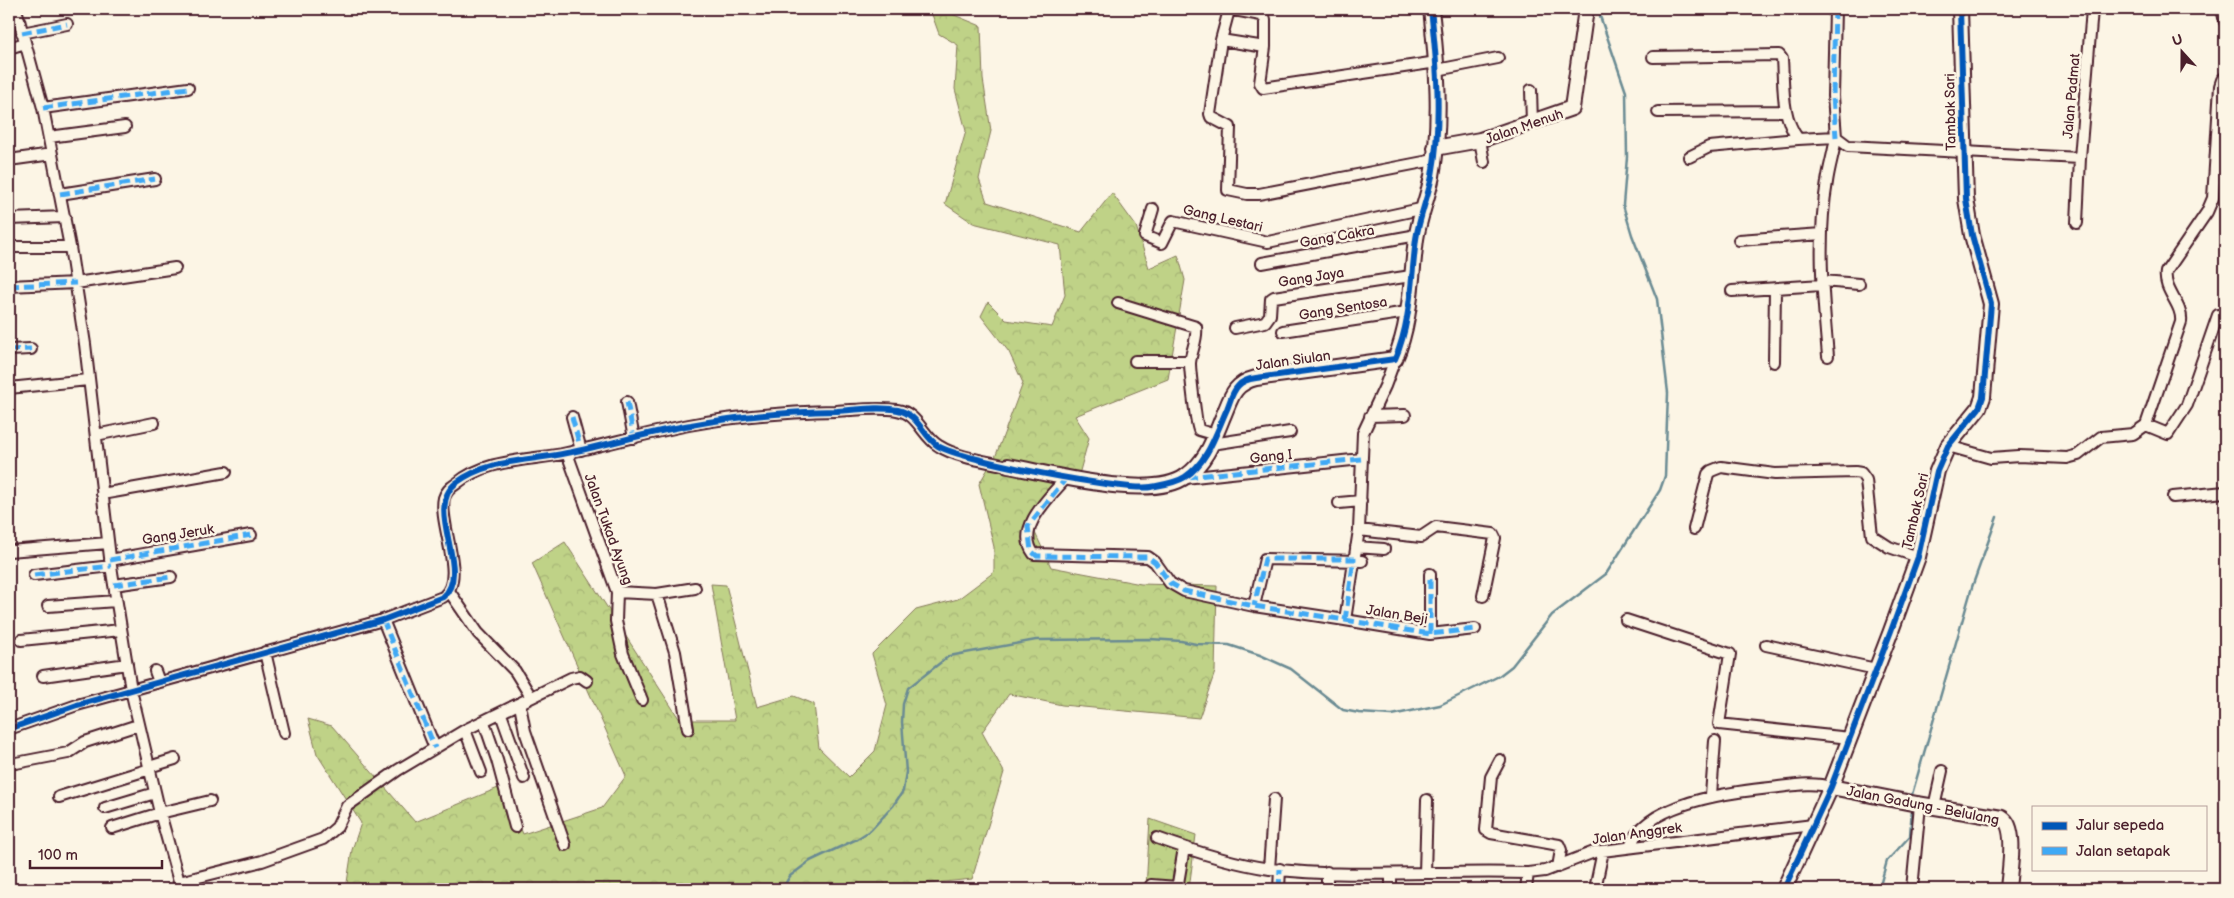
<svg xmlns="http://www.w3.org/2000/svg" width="2234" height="898" viewBox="0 0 2234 898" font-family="'Balsamiq Sans',sans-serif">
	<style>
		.forest { fill: url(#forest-crowns); stroke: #847859 }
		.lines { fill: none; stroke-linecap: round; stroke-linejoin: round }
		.stream { stroke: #6b8b93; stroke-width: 2.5 }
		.street-casing { stroke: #4a1f2b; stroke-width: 14 }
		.secondary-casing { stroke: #4a1f2b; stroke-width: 18 }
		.street { stroke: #fcf5e5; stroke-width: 10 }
		.secondary { stroke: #fcf5e5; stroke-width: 14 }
		.quiet { stroke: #3fa9f5; stroke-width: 5; stroke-dasharray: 10 5; stroke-linecap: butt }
		.cycleway-casing { stroke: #fcf5e5; stroke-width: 9 }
		.cycleway { stroke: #0057b8; stroke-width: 6 }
		.labels { text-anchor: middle; stroke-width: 5; stroke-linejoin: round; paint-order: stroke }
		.street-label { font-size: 14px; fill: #4a1f2b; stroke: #fcf5e5 }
	</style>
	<defs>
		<pattern id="forest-crowns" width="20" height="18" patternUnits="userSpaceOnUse" patternTransform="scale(1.25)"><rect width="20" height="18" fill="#bfd287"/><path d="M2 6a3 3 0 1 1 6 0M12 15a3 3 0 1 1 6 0" fill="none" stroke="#a6b475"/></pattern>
	</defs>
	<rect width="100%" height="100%" fill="#fcf5e5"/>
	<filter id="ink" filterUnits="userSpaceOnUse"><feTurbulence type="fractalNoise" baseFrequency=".02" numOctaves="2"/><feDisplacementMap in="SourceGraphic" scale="10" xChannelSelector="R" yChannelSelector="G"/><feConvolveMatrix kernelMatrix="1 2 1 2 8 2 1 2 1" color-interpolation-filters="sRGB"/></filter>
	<g filter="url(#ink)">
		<!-- forest -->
		<path class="forest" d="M930,9H946L947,12L981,26L983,79L991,131L979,179L987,202L1081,232L1112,193L1136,226L1149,268L1178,255L1185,280L1168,379L1075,416L1089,438L1080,471L1030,522L1051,567L1141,584L1217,586L1215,672L1199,718L1062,705L1009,694L982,732L1004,772L972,879L880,889H346L352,850L361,823L317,754L308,719L332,726L415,822L503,786L523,834L602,808L626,776L532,563L565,542L680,720H735L711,584L726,585L757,707L794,696L814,704L819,748L849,777L875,751L887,705L872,654L916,610L958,599L994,572V547L979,484L996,455L1023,383L1009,352L981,316L988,302L1006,320L1052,327L1065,295L1060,245L973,223L945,204L966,131L955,89L958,45L939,34Z
			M1150,819L1196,835L1189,889H1146Z"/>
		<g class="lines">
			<!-- stream -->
			<path class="stream" d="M1911,798L1972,587L1997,517
				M782,889L790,876L810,861L857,839L871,830L893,806L903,791L906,772L902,722L903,704L908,688L949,656L1036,640L1150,639L1181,641L1196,644L1229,645L1260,655L1291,669L1343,710L1359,713L1392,715L1440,705L1499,676L1512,666L1552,615L1606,574L1660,490L1665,476L1668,393L1657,299L1632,235L1623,205L1627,157L1626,92L1600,16L1601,9
				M1879,889L1887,861L1910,836L1912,808"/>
			<!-- street casing -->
			<g class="street-casing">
				<path id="street" d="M16,9L43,108L70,247L85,344L111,566L131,690L160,813L181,889
					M1229,9L1261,15L1265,19V47L1260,83L1263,88L1437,62
					M2222,9L2225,22
					M1229,10L1221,40L1210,114L1211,117L1230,127L1228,190L1247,194H1259L1434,160
					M22,33L67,24
					M1221,40L1265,47
					M9,48L25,43
					M1653,57L1779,55L1782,59C1784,86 1781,116 1798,139L1836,137L1833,96L1835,9
					M1437,70L1498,58
					M1531,90L1532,123
					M43,108L188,88
					M1658,112L1786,111
					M49,137L125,127
					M1480,140L1484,162
					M1689,157L1709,147L1798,139
					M9,160L52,154
					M60,194L155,179
					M1153,209L1145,236L1162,243L1173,221L1268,242L1425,208
					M9,219L65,217
					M2077,223L2080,158
					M1739,240L1822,234
					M9,247H70
					M1262,263L1417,235
					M1822,281L1859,284
					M9,286L76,283L175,268
					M1732,291L1822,285
					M1118,303L1196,327C1198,339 1191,351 1190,363C1190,370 1196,426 1199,430L1216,435
					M1235,328L1265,322L1270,315L1271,299L1274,297L1411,276
					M1283,331L1407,312
					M9,350L31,349
					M1828,356C1823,298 1817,240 1827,182C1829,167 1834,152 1836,137L1848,146L2080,158L2092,9
					M1135,361H1190
					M1774,362L1775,289
					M9,388L88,380
					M627,402L634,438
					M1370,416L1405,415
					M572,417L581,450
					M2146,425L2181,322C2183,304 2163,291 2166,272L2207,212L2213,198L2220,86L2222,80L2225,77
					M96,435L154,423
					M1212,444L1290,432
					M1948,446L1991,458L2019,456L2067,458L2078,455L2101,437L2133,434L2146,425L2168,434L2187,405L2218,315
					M567,453L617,592L616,621L623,654L642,700
					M1067,477C1051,496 1014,528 1034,554L1148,557L1155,562L1170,583L1184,591L1254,606L1345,620L1359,530L1363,433L1385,386L1395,359
					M1185,478L1361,459
					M102,494L226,472
					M2173,497L2225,492
					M1339,503L1361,501
					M1694,529L1708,474L1711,471L1721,467L1775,474L1855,472L1861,473L1866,480L1872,536L1889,547L1918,557
					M1359,530L1421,537L1436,527L1493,534L1495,538L1483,596
					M1356,547L1384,549
					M9,551L108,543
					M110,560L251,535
					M34,575L111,566
					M114,585L171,577
					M449,591L478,633L515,671L531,697
					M617,592L657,594L695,588
					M657,594L675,652L688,729
					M48,606L116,601
					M1254,606L1265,559L1362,561
					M383,620L435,748
					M1345,620L1430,634L1475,629
					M1626,620L1730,654L1719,724L1850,738
					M1430,634V574
					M21,640L121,630
					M1766,645L1876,669
					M265,652L284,733
					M155,671L159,682
					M43,676L127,664
					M520,705L525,731L565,845
					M501,714L524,778
					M484,722L497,760L515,827
					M9,729L77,705L383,620L443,597C467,579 438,523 444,498C446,492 451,487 456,484C487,458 531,461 567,453C608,444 648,433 689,425C737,416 787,412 836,411C856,410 877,407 897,410C918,413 922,436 939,446C958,458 986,461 1008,466
					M465,730L481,772
					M1500,760L1491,777L1486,830L1491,833L1559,845L1561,850L1558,867
					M16,763L68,753L85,742L138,725
					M149,767L175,759
					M1711,795L1715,741
					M59,797L150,769
					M1934,807L1942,771
					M105,808L155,793
					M112,828L160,813L210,801
					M1157,838C1190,850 1235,864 1270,869C1356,879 1442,870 1528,873L1545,871L1594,852L1813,825
					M1630,847C1644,803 1730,792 1770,788C1790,786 1811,781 1831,787
					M1269,869L1274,799
					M1327,872V889
					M1425,873L1427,800
					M179,882L262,861L323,839L337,827L347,806L398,770L465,730L571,678L580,676L587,681
					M1151,885L1177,887
					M1177,889L1184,848
					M1279,889L1280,869
					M1391,889V875
					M1526,889L1528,873
					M1595,889L1603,851
					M1912,889L1920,805"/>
			</g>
			<!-- secondary casing -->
			<g class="secondary-casing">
				<path id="secondary" d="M1435,148L1480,140L1572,108L1586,9
					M1008,466C1049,473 1152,502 1186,476C1206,462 1213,441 1222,419C1231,399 1232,384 1256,378L1395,359C1411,323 1411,278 1416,239C1419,218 1428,197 1432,176C1442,121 1437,64 1431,9
					M1831,787L1917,804L2002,818C2018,827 2009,873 2008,889
					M1784,889L1831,787L1891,631L1918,557L1937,471L1948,446L1979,408L1983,397L1991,304L1972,235L1966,199L1960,9"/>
			</g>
			<!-- street -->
			<use href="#street" class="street"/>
			<!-- secondary -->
			<use href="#secondary" class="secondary"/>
			<!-- quiet -->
			<path class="quiet" d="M1835,9L1833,96L1836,137
				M22,33L67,24
				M43,108L188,88
				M60,194L155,179
				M9,286L76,283
				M9,350L31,349
				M627,402L634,438
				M572,417L581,450
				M1067,477L1028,526L1031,551L1037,556L1148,557L1155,562L1170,583L1184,591L1254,606L1345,620L1354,559H1265L1254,606
				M1187,477L1361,459
				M110,560L251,535
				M34,575L111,566
				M114,585L171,577
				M383,620L435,748
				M1345,620L1430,634L1475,629
				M1430,634V574
				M1279,889L1280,869"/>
			<!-- cycleway casing -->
			<g class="cycleway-casing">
				<path id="cycleway" d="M9,729L77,705L383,620L443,597C473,571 423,509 456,483C487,459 530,461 567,453C608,445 649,432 691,425C738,416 788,412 837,411C856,410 878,406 898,410C918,414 923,436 938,446C960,460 1127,492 1151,487C1162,485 1176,483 1185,477C1208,462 1216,433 1227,409C1230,402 1232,392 1238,386C1242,381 1249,379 1256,378L1395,359C1411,323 1411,278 1416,239C1419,218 1428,197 1432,176C1442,121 1437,64 1431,9
					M1784,889L1831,787L1891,631L1918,557L1937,471L1948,446L1979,408L1983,397L1991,304L1972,235L1966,199L1960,9"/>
			</g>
			<!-- cycleway -->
			<use href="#cycleway" class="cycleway"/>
		</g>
	</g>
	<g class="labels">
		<!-- street labels -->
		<g class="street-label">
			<text transform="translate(2071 96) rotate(-85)" y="5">Jalan Padmat</text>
			<text transform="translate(1950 112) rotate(-91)" y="5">Tambak Sari</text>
			<text transform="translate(1524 126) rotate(-19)" y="5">Jalan Menuh</text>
			<text transform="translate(1223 218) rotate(13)" y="5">Gang Lestari</text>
			<text transform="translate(1337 236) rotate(-10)" y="5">Gang Cakra</text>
			<text transform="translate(1311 277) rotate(-9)" y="5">Gang Jaya</text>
			<text transform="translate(1343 308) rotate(-9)" y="5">Gang Sentosa</text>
			<text transform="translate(1293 360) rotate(-8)" y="5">Jalan Siulan</text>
			<text transform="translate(1271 456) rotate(-6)" y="5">Gang I</text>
			<text transform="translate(1915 511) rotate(-77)" y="5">Tambak Sari</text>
			<text transform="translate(609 529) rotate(70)" y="5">Jalan Tukad Ayung</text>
			<text transform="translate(178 534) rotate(-9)" y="5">Gang Jeruk</text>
			<text transform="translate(1397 614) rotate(9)" y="5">Jalan Beji</text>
			<text transform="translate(1923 805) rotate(11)" y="5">Jalan Gadung - Belulang</text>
			<text transform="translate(1637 833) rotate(-8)" y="5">Jalan Anggrek</text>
		</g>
	</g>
	<!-- margin -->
	<rect width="2234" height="898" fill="none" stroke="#fcf5e5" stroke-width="30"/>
	<rect x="15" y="15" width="2204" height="868" fill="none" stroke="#4a1f2b" stroke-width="2" filter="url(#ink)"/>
	<!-- legend -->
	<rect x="2032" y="806" width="175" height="65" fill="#fcf5e5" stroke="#b59f9b"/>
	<rect x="2042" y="822" width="25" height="8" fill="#0057b8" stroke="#b59f9b"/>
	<text x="2076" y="830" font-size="15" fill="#4a1f2b">Jalur sepeda</text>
	<rect x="2042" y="847" width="25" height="8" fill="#3fa9f5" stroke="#b59f9b"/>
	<text x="2076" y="856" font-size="15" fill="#4a1f2b">Jalan setapak</text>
	<!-- north arrow -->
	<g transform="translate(2182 52) rotate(339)" stroke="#fcf5e5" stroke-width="4" paint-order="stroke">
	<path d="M0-4L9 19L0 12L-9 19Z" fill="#4a1f2b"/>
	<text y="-8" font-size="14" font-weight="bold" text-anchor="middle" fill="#4a1f2b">U</text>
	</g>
	<!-- scale -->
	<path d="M30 860v8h132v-8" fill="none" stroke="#4a1f2b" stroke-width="2.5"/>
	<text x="38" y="860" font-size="15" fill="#4a1f2b" stroke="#fcf5e5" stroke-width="4" paint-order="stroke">100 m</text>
</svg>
